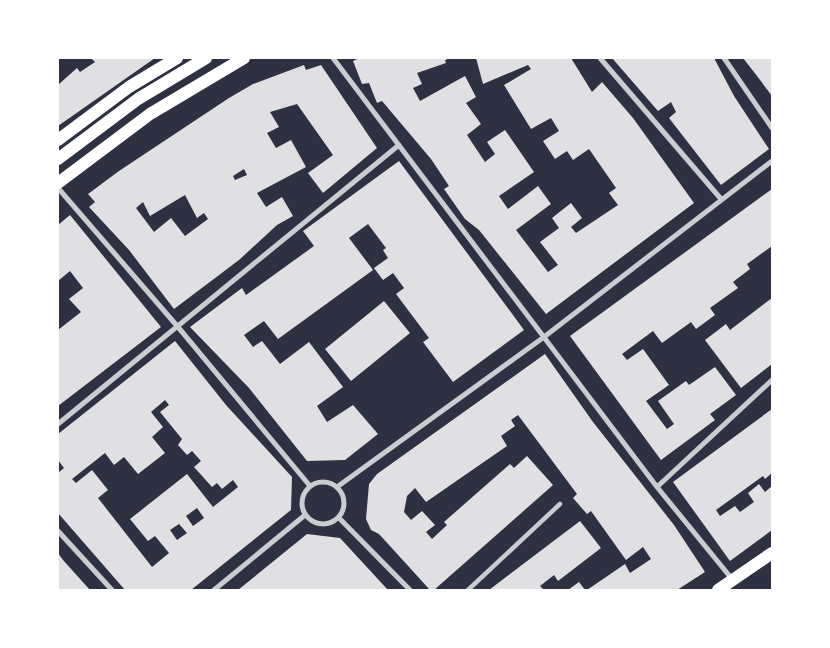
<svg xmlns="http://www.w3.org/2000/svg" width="830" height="648" viewBox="0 0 830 648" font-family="'Fira Sans',sans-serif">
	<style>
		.building { fill: #e0e0e3; fill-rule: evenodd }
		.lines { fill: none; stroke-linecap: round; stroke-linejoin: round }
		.pedestrian { stroke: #caccd0; stroke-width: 4.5 }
		.minor { stroke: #caccd0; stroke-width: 5 }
		.primary { stroke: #fff; stroke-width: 12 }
	</style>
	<rect width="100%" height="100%" fill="#2d3142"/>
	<!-- building -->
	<path class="building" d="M91,58H155L58,126V85L77,68L80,72L95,62Z
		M359,58H451L445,60L446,63L417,73L422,84L413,88L420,101L465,76L476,97L466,103L481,124L467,135L485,162L495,154L487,142L505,130L534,172L499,196L508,209L538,186L551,204L516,230L548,272L558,265L540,242L559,228L552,218L571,203L582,218L571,227L576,233L618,205L609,193L616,188L589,149L573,160L567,151L555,159L543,141L559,131L551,118L531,129L504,85L531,69L528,65L483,84L476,58H571L592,92L602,82L633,118L694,203L546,314L479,230L465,219L444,189L449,186L431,159L382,101L377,103L369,83L362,84L353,61Z
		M612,58H714L734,96L769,149L721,185L669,118L676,112L671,102L658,111Z
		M743,58H772V96L757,76Z
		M304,65L306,70L321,65L377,148L323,193L308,173L333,155L297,104L270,112L279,127L267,133L276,148L291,140L306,167L257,193L266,207L282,197L293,216L277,225L239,260L174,309L129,250L89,207L95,202L88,194L119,171L229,98L253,84ZM244,169L247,175L235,180L233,176ZM185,195L197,218L204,213L208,219L185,236L171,218L154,232L136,208L143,202L150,216Z
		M399,161L524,330L453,382L423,342L429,338L396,294L404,288L393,273L383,280L374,268L388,258L383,250L386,248L368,224L349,238L373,270L278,339L264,321L244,335L253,347L262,341L280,364L309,342L343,387L317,406L327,422L353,405L378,434L345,460L307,461L249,388L190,327L242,288L246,295L314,246L303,231Z
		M772,189V246L747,264L750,269L733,282L738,288L710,308L715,315L696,329L691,322L662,343L653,331L622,354L627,360L643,349L669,385L646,401L667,429L674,424L658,401L686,381L689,385L715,367L736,395L710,414L715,420L661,460L570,336Z
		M70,215L161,327L58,406V330L81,312L69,299L83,288L70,271L58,281V225Z
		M772,298V351L771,353L772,364L741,388L705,340L726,324L730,330Z
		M384,301L410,333L351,381L325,349Z
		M175,341L226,405L292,477L291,510L191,590H125L58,513V473L64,468L58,460V434ZM165,400L169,405L160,412L182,439L178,445L187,455L192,451L201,461L194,467L212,487L217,483L222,489L233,480L238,487L213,507L187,474L130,519L148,541L155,536L169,553L152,567L98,498L108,490L92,470L76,483L72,479L105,453L114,465L124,457L138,474L165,453L152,437L163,427L151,412ZM197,508L204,518L193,526L186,516ZM179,524L187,533L177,540L170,530Z
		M545,354L593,422L674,525L705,572L677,590H587L625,564L630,573L651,559L643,547L626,560L591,511L587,514L573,498L577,494L518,415L511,420L515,426L501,436L507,446L426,502L415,488L407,496L404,512L411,520L422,511L435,525L426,532L432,539L447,525L444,522L510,464L514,468L527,456L553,485L434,590H430L379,534L371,530L366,519L369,484L377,474Z
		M772,409V473L765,479L763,476L716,510L720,516L735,506L740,512L754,502L748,493L759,484L765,492L772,486V530L730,561L673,482Z
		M580,521L601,548L558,581L554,575L540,586L544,590H489Z
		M307,534L340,538L388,590H238Z
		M58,553L63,560L90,590H58Z
		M579,582L585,590H568Z"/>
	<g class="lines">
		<!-- pedestrian -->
		<path class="pedestrian" d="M468,590L560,504"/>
		<!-- minor -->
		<path class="minor" d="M333,58L657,487L732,579
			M600,58L721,199
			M724,58L772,128
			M58,188L178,327L310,486
			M58,424L399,145
			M302 503a21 21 0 1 1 42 0a21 21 0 1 1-42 0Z
			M337,487L544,337L772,161
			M657,487L772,380
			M339,518L410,590
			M58,531L112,590
			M214,590L305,515"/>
		<!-- primary -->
		<path class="primary" d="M58,140L129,87L177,58
			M58,159L138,99L206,58
			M58,183L150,114L244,58
			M718,590L772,553"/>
	</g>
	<!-- border -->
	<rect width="830" height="648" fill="none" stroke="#ffffff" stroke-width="118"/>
</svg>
